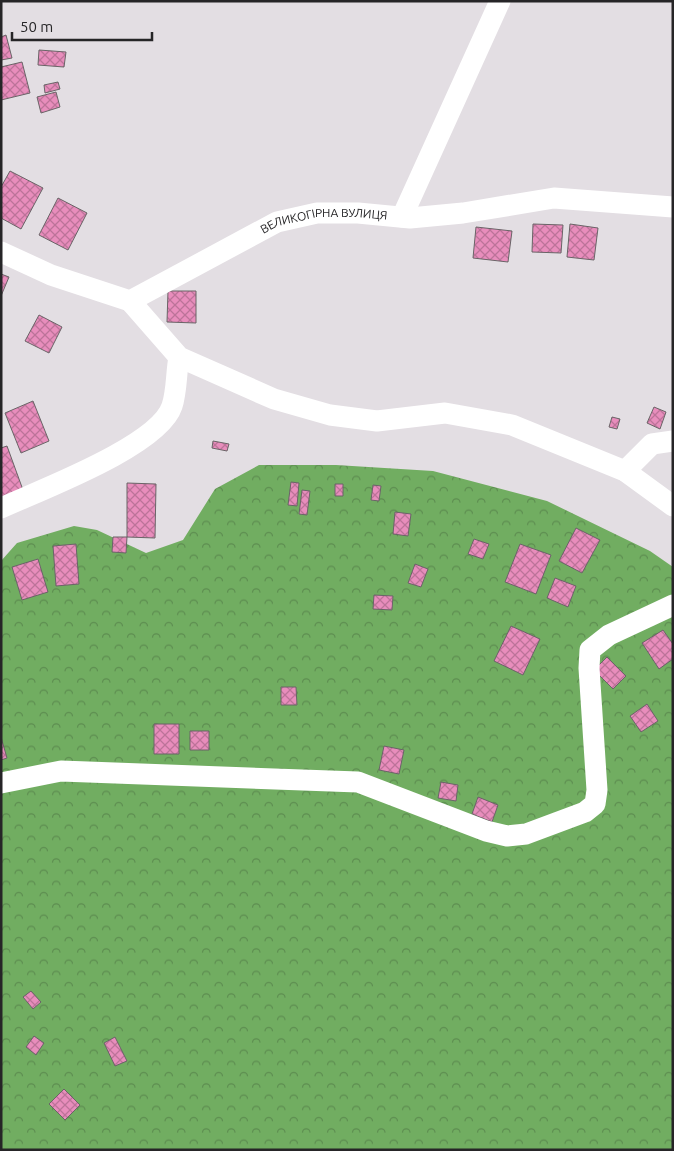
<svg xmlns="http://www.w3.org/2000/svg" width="674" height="1151" viewBox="0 0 674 1151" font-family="Ubuntu,sans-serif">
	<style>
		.forest { fill: url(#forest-crowns) }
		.building { fill: url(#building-cross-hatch); stroke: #6a6467 }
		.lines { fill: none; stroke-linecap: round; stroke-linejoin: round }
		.minor { stroke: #fff; stroke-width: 21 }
		.labels { text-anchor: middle; stroke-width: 4; stroke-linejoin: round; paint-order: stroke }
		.street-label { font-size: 12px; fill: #262527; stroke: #e3dee3 }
	</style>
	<defs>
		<pattern id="forest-crowns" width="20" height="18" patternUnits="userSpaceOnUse" patternTransform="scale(1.25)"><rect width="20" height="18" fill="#71ad61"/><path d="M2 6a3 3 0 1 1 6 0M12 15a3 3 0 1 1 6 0" fill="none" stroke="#5d8d50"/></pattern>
		<pattern id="building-cross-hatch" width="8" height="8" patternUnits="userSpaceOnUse" patternTransform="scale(1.25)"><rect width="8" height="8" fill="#e88dbc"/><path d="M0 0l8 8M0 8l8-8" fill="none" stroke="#bc7399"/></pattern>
	</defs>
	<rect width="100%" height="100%" fill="#e3dee3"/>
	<!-- forest -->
	<path class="forest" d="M259,465H336L433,471L547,501L650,551L673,567V1150H1V561L17,543L74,526L97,530L146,553L183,540L215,489Z"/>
	<!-- building -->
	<path class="building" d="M6,35L12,58L1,60V37Z
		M39,50L66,52L64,67L38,65Z
		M22,62L30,93L1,100V67Z
		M58,82L60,89L45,93L44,85Z
		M56,92L60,107L41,113L37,97Z
		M10,171L43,188L21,229L1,218V187Z
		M58,198L87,213L68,250L39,235Z
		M533,224L563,225L561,253L532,252Z
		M570,224L598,228L594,260L567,257Z
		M476,227L512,231L508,262L473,258Z
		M1,274L9,277L1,296Z
		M168,291H196V323L167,322Z
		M39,315L62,327L49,353L25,341Z
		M33,401L49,441L21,453L5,413Z
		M654,407L666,412L660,429L647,423Z
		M612,417L620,419L617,429L609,427Z
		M213,441L229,444L227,451L212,448Z
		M7,446L23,490L1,497V448Z
		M291,482L299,483L297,506L288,505Z
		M127,483L156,484L155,538L127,537Z
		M335,484H343V496H335Z
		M373,485L381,486L379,501L371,500Z
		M302,490L310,491L307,515L299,514Z
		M395,512L411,514L408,536L393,534Z
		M576,528L600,540L582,573L559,561Z
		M113,537H127L126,553L112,552Z
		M474,539L489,544L483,559L468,554Z
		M76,544L79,584L56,586L53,546Z
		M520,544L551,555L536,594L505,582Z
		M38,559L48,592L22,600L12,567Z
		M415,564L428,569L421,587L408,583Z
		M555,578L576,586L568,607L547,598Z
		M374,595L393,596L392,610L373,609Z
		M511,626L540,639L523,675L494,661Z
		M663,630L673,644V659L659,669L642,643Z
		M607,657L626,676L613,689L594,670Z
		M281,687H296L297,705H281Z
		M647,704L658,721L641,732L630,716Z
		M154,724H179V754H154Z
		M190,731H209V750H190Z
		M1,737L7,758L1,760Z
		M384,746L404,750L399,774L379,770Z
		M441,782L458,785L456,801L438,798Z
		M478,797L498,805L492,822L472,814Z
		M31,991L41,1002L33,1009L23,997Z
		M34,1036L44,1043L36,1055L26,1047Z
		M115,1037L127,1061L115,1066L104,1043Z
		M64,1089L80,1105L65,1120L49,1104Z"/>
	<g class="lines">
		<!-- minor -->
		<g class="minor">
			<path d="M402,217L500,1"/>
			<path id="s1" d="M1,252L51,275L130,301L277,222L317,213H358L410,218L463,213L554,198L673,207"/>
			<path d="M130,301L179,357L274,399L330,415L377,421L445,413L512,425L625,471L673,506"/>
			<path d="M625,471L652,444L673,441"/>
			<path d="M1,508C40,490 159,446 172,406C177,391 176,373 179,357"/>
			<path d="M1,783L61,771L358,782L486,831L507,836L526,834L585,812L595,804L597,790L589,668L590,650L609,635L673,605"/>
		</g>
	</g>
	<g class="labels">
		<!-- street labels -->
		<g class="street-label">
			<text dy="4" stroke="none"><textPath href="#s1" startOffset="352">ВЕЛИКОГІРНА ВУЛИЦЯ</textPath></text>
		</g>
	</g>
	<!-- border -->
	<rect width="674" height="1151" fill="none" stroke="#262527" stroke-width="5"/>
	<!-- scale -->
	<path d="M12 32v8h140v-8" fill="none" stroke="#262527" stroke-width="2.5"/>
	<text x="20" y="32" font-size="15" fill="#262527" stroke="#e3dee3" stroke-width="4" paint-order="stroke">50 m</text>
</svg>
